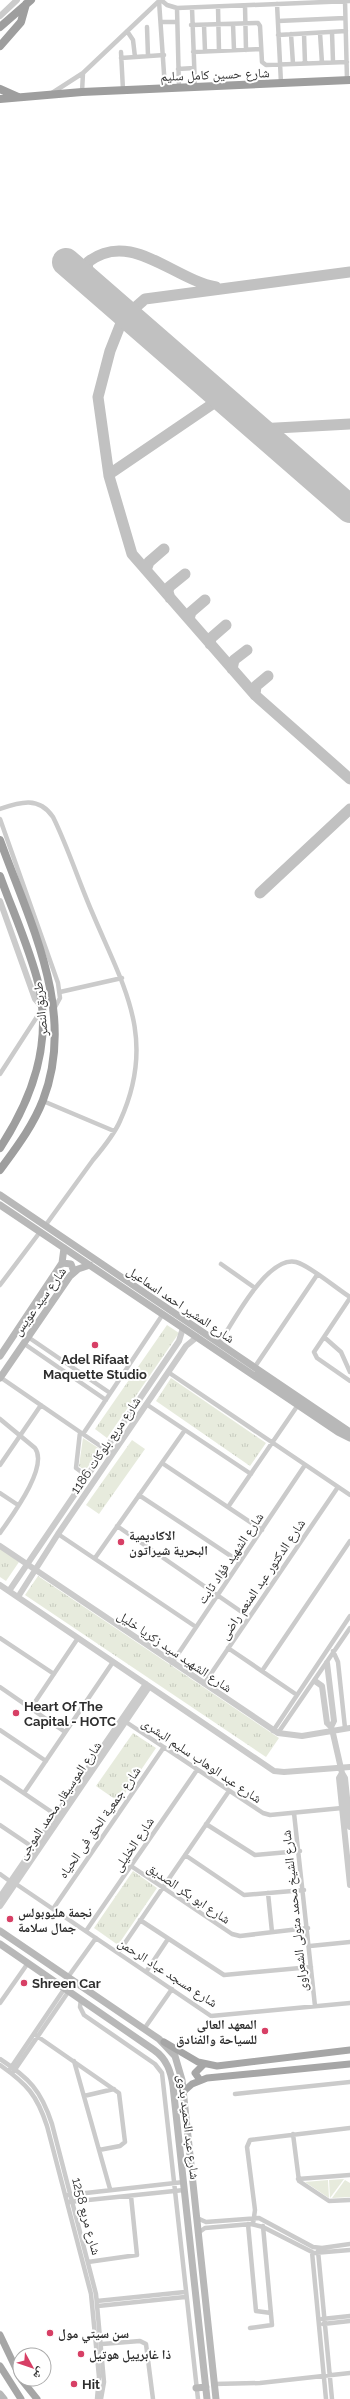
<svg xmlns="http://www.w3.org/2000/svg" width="350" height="2399" viewBox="0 0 350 2399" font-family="Raleway,'Noto Naskh Arabic',sans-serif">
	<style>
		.grass { fill: url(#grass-tufts) }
		.green { fill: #e7ebdd }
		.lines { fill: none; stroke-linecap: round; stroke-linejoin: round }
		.taxiway { stroke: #c1c1c1; stroke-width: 11 }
		.runway { stroke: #c1c1c1; stroke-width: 28 }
		.minor { stroke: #cbcbcb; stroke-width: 4.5 }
		.tertiary { stroke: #cbcbcb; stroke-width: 6 }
		.secondary { stroke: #b8b8b8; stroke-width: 7 }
		.primary { stroke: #a6a6a6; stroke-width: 7 }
		.trunk { stroke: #9e9e9e; stroke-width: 8 }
		.poi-dot { fill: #d73f65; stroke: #fff; stroke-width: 1.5 }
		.labels { text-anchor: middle; stroke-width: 4; stroke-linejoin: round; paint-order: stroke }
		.street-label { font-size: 13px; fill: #2e2e2e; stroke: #fff }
		.poi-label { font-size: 13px; font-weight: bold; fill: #2e2e2e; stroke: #fff; text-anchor: start }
	</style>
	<defs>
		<pattern id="grass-tufts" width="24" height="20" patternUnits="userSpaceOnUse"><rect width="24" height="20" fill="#e7ebdd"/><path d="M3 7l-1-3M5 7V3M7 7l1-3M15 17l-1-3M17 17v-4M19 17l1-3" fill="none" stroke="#c6cabe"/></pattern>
	</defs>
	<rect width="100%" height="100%" fill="#fff"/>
	<!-- grass -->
	<path class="grass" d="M167,1325L179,1333L107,1438L95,1429Z
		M171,1378L266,1443L250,1466L156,1401Z
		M83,1438L100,1449L85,1471L79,1466Z
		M132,1440L145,1449L99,1514L86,1505Z
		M0,1548L19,1562L6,1581L0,1577Z
		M38,1576L279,1738L266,1757L25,1595Z
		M133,1733L156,1748L119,1802L96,1786Z
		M133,1871L157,1888L118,1945L94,1928Z"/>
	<!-- green -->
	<path class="green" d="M344,2179L330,2198L329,2180Z
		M328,2180L329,2198L305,2182Z
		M345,2180L350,2183V2197L332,2198Z"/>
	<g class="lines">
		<!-- taxiway -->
		<path class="taxiway" d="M86,279L88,262C130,229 173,279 216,287
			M138,325L134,314L137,306L145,299L350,272
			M211,405L111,473L109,476L132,554L255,695L350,779
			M258,429L350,424
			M109,476L98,397L110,351L125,313
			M146,570L149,562L164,549
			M170,598L168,592L169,587L185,574
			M189,619L191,612L205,600
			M210,644L211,638L226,625
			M232,669L234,660L247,650
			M255,695L256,686L268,676
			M260,893L350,809"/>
		<!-- runway -->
		<path class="runway" d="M66,262L350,509"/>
		<!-- minor -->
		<path class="minor" d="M161,0L167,5L177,8L350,1
			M345,0L347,80
			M159,1L165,88
			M277,4L281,83
			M245,6L246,50
			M218,7L219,51
			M177,8L179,88
			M192,8L195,87
			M278,21L345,18
			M161,22H177
			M233,24L234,50
			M191,25L258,23L260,26L262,62L266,65L347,62
			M204,25L205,51
			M147,27L148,56
			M127,31L133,40L135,57
			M332,32L333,62
			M320,33L322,63
			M291,34L293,64
			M304,34L305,63
			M278,35L346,31
			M121,52L123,90
			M193,52L261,49
			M121,58L164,55
			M178,69L194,68
			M82,92L83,73
			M52,93L83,73L160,0
			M0,809C20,802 39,796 53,817C67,845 79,882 92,912C123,986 158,1038 120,1121C114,1135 103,1148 93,1160C77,1182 61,1204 45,1226
			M0,819L58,983L60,998L54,1009
			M60,992L122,978
			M0,1074L42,1009
			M43,1101L114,1131
			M221,1264L255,1288
			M0,1285L40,1232
			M350,1298L314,1352L317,1358L350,1381
			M28,1337L110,1393
			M324,1337L341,1352L350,1372
			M23,1343L106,1400
			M219,1344C232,1324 267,1255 296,1262C309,1265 337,1289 350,1297
			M254,1368L317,1275
			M168,1372L350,1495
			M0,1377L112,1454
			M146,1404L251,1474
			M0,1419L35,1448C49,1467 11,1517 0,1533
			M80,1432L76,1468L87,1476
			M83,1434L163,1314
			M162,1463L262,1530
			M0,1465L41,1405
			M0,1493L18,1505
			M139,1495L240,1562
			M228,1507L298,1405
			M117,1526L249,1617
			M58,1534L196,1627
			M95,1558L185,1430
			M0,1638L54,1674
			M228,1648L297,1695
			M333,1651L338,1662L345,1728
			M172,1663L305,1465
			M262,1671L350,1541
			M204,1684L338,1487
			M0,1687L65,1732
			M31,1708L78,1638
			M123,1720L263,1813L270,1815L342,1808
			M0,1730L46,1761
			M273,1731L350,1616
			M278,1733L350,1628
			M0,1777L59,1817
			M24,1793L113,1662
			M294,1813L315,2006
			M206,1824L255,1855L300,1851
			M0,1825L34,1848
			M185,1855L244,1895L304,1890
			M131,1866L232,1934L240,1936L308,1928
			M0,1874L11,1882
			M16,1884L211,2016L350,2003
			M268,1893L272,1932
			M53,1909L164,1747
			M140,1920L224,1975L311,1967
			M86,1931L197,1770
			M310,1946L350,1942
			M118,1953L229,1791
			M146,1972L168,1939
			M68,1977L96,1938
			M81,1999L80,2007L84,2015L155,2064L162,2073L198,2399
			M0,2003L28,1963
			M144,2029L172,1989
			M34,2034L119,2093L125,2142L120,2146L99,2150
			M0,2059C29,2078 41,2090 52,2124L96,2294L104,2382L101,2399
			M74,2061L110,2189
			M0,2065C27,2084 37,2095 47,2126L91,2294L99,2377L97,2399
			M10,2069L71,1979
			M14,2071L75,1982
			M235,2094L350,2082
			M84,2096L114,2089
			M293,2134L299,2181L329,2201L350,2200
			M298,2179L350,2175
			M68,2195L184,2182
			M69,2202L184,2190
			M197,2218L206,2222L259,2218L313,2247L322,2248L350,2244
			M248,2224L256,2311L271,2313
			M253,2224L255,2210L247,2147L250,2140L350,2128
			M198,2233L205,2228L251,2224L263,2227L314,2253L350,2250
			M318,2251L332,2399
			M312,2252L326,2399
			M88,2262L137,2255L131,2196
			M97,2301L185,2292
			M98,2306L185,2297
			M322,2319L350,2316
			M323,2324L350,2321
			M250,2328L272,2325L263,2226
			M102,2344L140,2341L146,2344L153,2399
			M214,2384L260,2383L350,2373"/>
		<!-- tertiary -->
		<path class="tertiary" d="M0,16L17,0
			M0,901L35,999L42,1007
			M0,1546L278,1733L302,1736L350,1728
			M0,1585L274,1771L284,1772L350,1767
			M9,1591L179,1341L183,1328
			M18,1597L58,1534L186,1346L197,1337
			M327,1663L334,1721L331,1727
			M315,1681L322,1686L327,1723L331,1727
			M332,1729L342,1773L345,1778L350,1827
			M342,1773L339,1778L350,1885
			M0,1897L146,1684
			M0,1906L149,1687"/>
		<!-- secondary -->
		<path class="secondary" d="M0,1195L350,1432
			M0,1205L338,1432L350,1438
			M62,1263L71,1264L74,1272
			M0,1356L62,1263L64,1248
			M0,1378L70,1276L78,1269L90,1265
			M0,1931L159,2039L175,2056L182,2080L216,2399
			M0,1944L154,2050C167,2059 171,2072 173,2086L207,2399
			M196,2388L206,2387
			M0,2394L4,2399"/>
		<!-- primary -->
		<path class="primary" d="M164,2042L198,2062L217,2066L350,2050
			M200,2080L195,2073L204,2064
			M183,2092L192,2084L207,2078L350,2064
			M0,2335L20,2377
			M0,2366L21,2399
			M21,2379L37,2399"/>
		<!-- trunk -->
		<path class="trunk" d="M0,27L31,0
			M0,46L21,22L26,4
			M0,89L18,97
			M0,99L82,92L350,80
			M0,840C30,923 77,1012 43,1100C33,1126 16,1148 0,1170
			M0,876C13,912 30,949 39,986C52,1045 32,1099 0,1148"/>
	</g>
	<!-- markers -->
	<g class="poi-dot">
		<circle cx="95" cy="1345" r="4"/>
		<circle cx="121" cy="1542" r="4"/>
		<circle cx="16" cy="1713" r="4"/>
		<circle cx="10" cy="1919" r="4"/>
		<circle cx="24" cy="1983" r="4"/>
		<circle cx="265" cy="2031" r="4"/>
		<circle cx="50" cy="2333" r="4"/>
		<circle cx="81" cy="2354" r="4"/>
		<circle cx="74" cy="2384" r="4"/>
	</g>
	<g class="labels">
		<!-- street labels -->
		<g class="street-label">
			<text transform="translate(215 74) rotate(-2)" y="5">شارع حسين كامل سليم</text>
			<text transform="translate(40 1009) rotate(-96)" y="5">طريق النصر</text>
			<text transform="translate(39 1301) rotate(-54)" y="5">شارع سيد عويس</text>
			<text transform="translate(181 1304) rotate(34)" y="5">شارع المشير احمد اسماعيل</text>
			<text transform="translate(105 1445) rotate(-56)" y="5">شارع مربع بلوكات 1186</text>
			<text transform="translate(230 1558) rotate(-56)" y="5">شارع الشهيد فؤاد ثابت</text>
			<text transform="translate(262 1579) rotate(-56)" y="5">شارع الدكتور عبد المنعم راضى</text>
			<text transform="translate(175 1651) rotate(34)" y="5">شارع الشهيد سيد زكريا خليل</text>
			<text transform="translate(202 1760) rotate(34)" y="5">شارع عبد الوهاب سليم البشرى</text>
			<text transform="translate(59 1800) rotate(-56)" y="5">شارع الموسيقار محمد الموجى</text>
			<text transform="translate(99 1822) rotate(-55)" y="5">شارع جمعية الحق فى الحياه</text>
			<text transform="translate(133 1844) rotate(-56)" y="5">شارع الخليلى</text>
			<text transform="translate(189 1893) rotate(34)" y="5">شارع ابو بكر الصديق</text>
			<text transform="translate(294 1911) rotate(-96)" y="5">شارع الشيخ محمد متولى الشعراوى</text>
			<text transform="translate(168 1972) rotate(33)" y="5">شارع مسجد عباد الرحمن</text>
			<text transform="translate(189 2127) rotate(83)" y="5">شارع عبد الحميد بدوى</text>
			<text transform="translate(87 2216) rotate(75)" y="5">شارع مربع 1258</text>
		</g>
		<!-- poi labels -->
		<g class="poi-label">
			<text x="95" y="1364" text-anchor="middle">Adel Rifaat<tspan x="95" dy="15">Maquette Studio</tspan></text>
			<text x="129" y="1540">الاكاديمية<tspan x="129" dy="15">البحرية شيراتون</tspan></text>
			<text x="24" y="1711">Heart Of The<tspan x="24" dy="15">Capital - HOTC</tspan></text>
			<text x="18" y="1917">نجمة هليوبولس<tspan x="18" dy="15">جمال سلامة</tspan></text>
			<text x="32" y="1988">Shreen Car</text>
			<text x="257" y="2029" text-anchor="end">المعهد العالى<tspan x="257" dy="15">للسياحة والفنادق</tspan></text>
			<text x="58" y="2338">سن سيتي مول</text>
			<text x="89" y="2359">ذا غابرييل هوتيل</text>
			<text x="82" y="2389">Hit</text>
		</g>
	</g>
	<!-- north arrow -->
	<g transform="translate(32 2367) rotate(130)"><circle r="19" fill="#ffffff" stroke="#ababab"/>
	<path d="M0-3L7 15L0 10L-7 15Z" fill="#d73f65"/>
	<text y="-6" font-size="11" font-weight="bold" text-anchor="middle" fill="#2e2e2e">ش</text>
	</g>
</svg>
